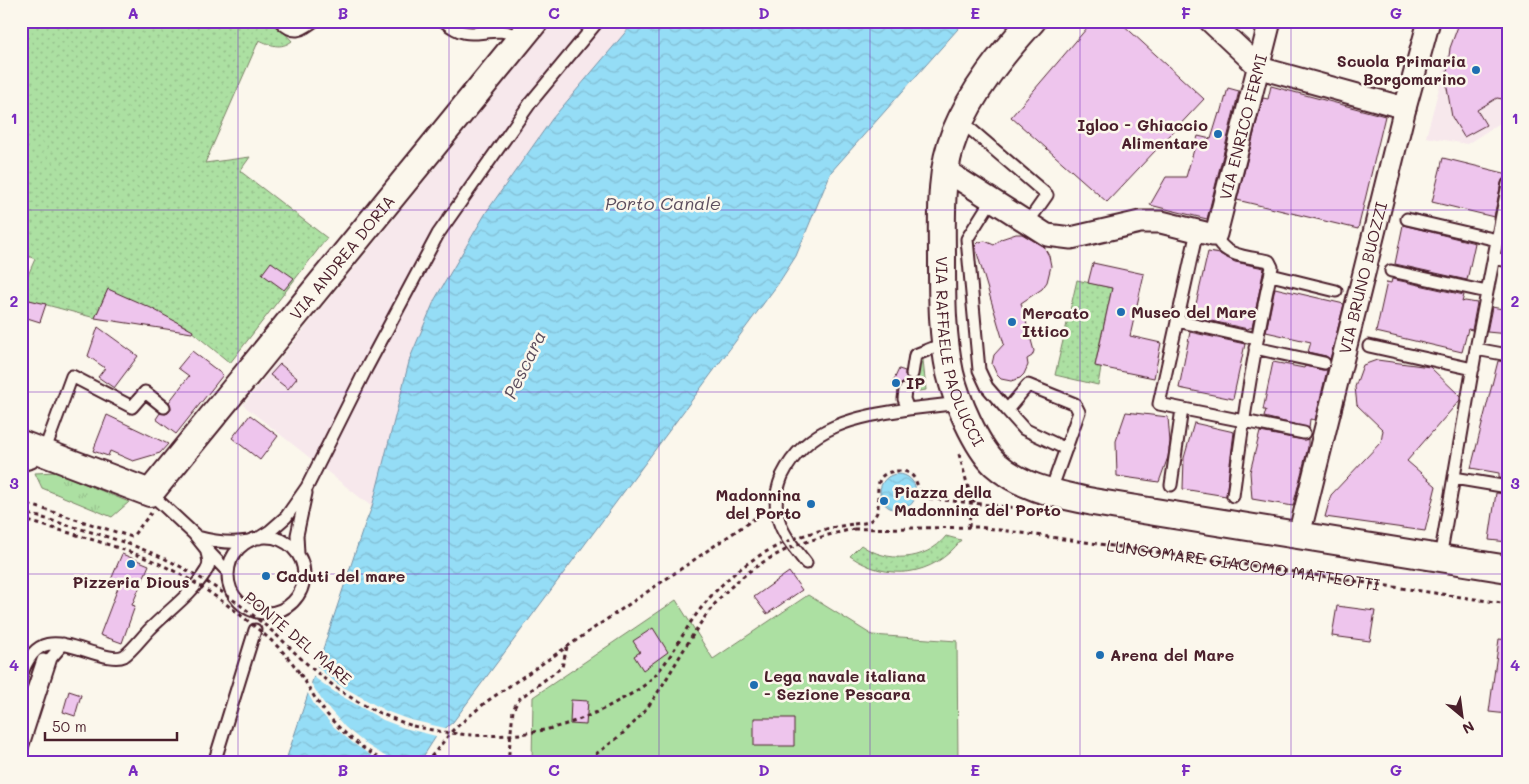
<svg xmlns="http://www.w3.org/2000/svg" width="1529" height="784" viewBox="0 0 1529 784" font-family="Mali,sans-serif">
	<style>
		.built { fill: #f7e8ec }
		.grass { fill: url(#grass-dots); stroke: #7b8066 }
		.park { fill: url(#park-tufts); stroke: #7b8066 }
		.pitch { fill: #ace0a2; stroke: #7b8066 }
		.water { fill: url(#water-waves); stroke: #7791a5 }
		.pier { fill: #fbf7ec }
		.building { fill: #eec5ed; stroke: #4a1f2b }
		.lines { fill: none; stroke-linecap: round; stroke-linejoin: round }
		.service-casing { stroke: #4a1f2b; stroke-width: 15 }
		.minor-casing { stroke: #4a1f2b; stroke-width: 25 }
		.tertiary-casing { stroke: #4a1f2b; stroke-width: 30 }
		.path { stroke: #4a1f2b; stroke-width: 3; stroke-dasharray: 4 4; stroke-linecap: butt }
		.service { stroke: #fbf7ec; stroke-width: 11 }
		.minor { stroke: #fbf7ec; stroke-width: 21 }
		.tertiary { stroke: #fbf7ec; stroke-width: 26 }
		.path-bridge { stroke: #4a1f2b; stroke-width: 3; stroke-dasharray: 4 4; stroke-linecap: butt }
		.grid { fill: none; stroke: #7b2cbf; stroke-width: 1; stroke-opacity: 0.55 }
		.poi-dot { fill: #1f6fb2; stroke: #fbf7ec; stroke-width: 2 }
		.labels { text-anchor: middle; stroke-width: 5; stroke-linejoin: round; paint-order: stroke }
		.poi-label { font-size: 16px; font-weight: bold; fill: #4a1f2b; stroke: #fbf7ec; text-anchor: start }
		.street-label { font-size: 16px; fill: #4a1f2b; stroke: #fbf7ec }
		.water-label { font-size: 18px; font-style: italic; fill: #5d4e5e; stroke: #fbf7ec }
		.neatline { fill: none; stroke: #7b2cbf; stroke-width: 2 }
		.grid-label { font-size: 16px; text-anchor: middle; font-weight: bold; fill: #7b2cbf }
	</style>
	<defs>
		<pattern id="grass-dots" width="8" height="8" patternUnits="userSpaceOnUse" patternTransform="scale(1.25)"><rect width="8" height="8" fill="#ace0a2"/><path d="M2 2h.1M6 6h.1" fill="none" stroke="#96c08c" stroke-width="1.8" stroke-linecap="round"/></pattern>
		<pattern id="park-tufts" width="24" height="20" patternUnits="userSpaceOnUse" patternTransform="scale(1.25)"><rect width="24" height="20" fill="#ace0a2"/><path d="M3 7l-1-3M5 7V3M7 7l1-3M15 17l-1-3M17 17v-4M19 17l1-3" fill="none" stroke="#96c08c"/></pattern>
		<pattern id="water-waves" width="16" height="10" patternUnits="userSpaceOnUse" patternTransform="scale(1.25)"><rect width="16" height="10" fill="#95ddf6"/><path d="M0 5q4-4 8 0t8 0" fill="none" stroke="#82bdd3"/></pattern>
	</defs>
	<rect width="100%" height="100%" fill="#fbf7ec"/>
	<filter id="ink" filterUnits="userSpaceOnUse"><feTurbulence type="fractalNoise" baseFrequency=".02" numOctaves="2"/><feDisplacementMap in="SourceGraphic" scale="10" xChannelSelector="R" yChannelSelector="G"/><feConvolveMatrix kernelMatrix="1 2 1 2 8 2 1 2 1" color-interpolation-filters="sRGB"/></filter>
	<g filter="url(#ink)">
		<!-- built -->
		<path class="built" d="M554,21H635L552,119L487,211L435,299L410,358L372,507L243,405Z
			M1457,21H1508V118L1467,144L1426,137Z"/>
		<!-- grass -->
		<path class="grass" d="M21,21H274L292,41C280,50 271,45 259,40L205,163L250,157L240,171L327,238L230,363L185,326L108,289L95,318L21,298V291L35,259L21,253Z
			M1077,280L1112,288L1095,365L1101,367L1098,385L1055,375Z
			M923,360L926,390L919,391L917,361Z
			M946,536L961,540C933,577 887,582 850,556L861,545C886,563 926,562 946,536Z"/>
		<!-- park -->
		<path class="park" d="M56,472L129,502L112,517L42,488L35,473Z"/>
		<!-- pitch -->
		<path class="pitch" d="M808,595L872,635L957,641L958,763H532L533,697L676,600L713,659Z"/>
		<!-- water -->
		<path class="water" d="M635,21H965L831,172L796,256L778,284L453,722L437,735L419,763H285L362,532L372,507L410,358L435,299L487,211L552,119Z
			M880 492a18 18 0 1 1 36 0a18 18 0 1 1-36 0Z"/>
		<!-- pier -->
		<path class="pier" d="M315,665L336,683L386,711L407,719L449,729L440,737L404,728L383,720L336,693L311,675Z
			M309,680L323,702L345,727L367,745L396,763H382L354,744L334,727L315,706L306,690Z"/>
		<!-- building -->
		<path class="building" d="M1093,21H1119L1204,99L1107,202L1011,117Z
			M1460,21H1508V100L1497,98L1477,110L1486,125L1464,137L1452,117L1446,82L1450,48Z
			M1271,86L1385,116L1358,229L1237,200L1263,98L1268,99Z
			M1228,88L1239,91L1207,219L1150,205L1166,177H1186L1198,136L1211,139L1219,113L1221,114Z
			M1443,158L1508,174V177L1503,179L1501,183L1494,217L1432,202Z
			M1403,225L1475,243L1467,280L1395,264Z
			M1016,234H1022L1044,247L1049,256L1051,266L1047,282L1042,289L1021,303L1034,351L1032,356L1027,359L1028,365L1024,374L1020,378L1011,381L1001,379L997,375L992,364L994,355L1004,344L975,246L979,242L985,241L994,245L1001,239Z
			M1208,252L1220,254L1235,262L1264,268L1252,328H1249L1248,329L1193,317Z
			M271,262L294,278L284,290L262,274Z
			M1093,263L1144,274L1130,336L1161,343L1154,378L1095,366L1112,288L1088,283Z
			M1392,279L1464,295L1462,302L1465,301L1477,303L1472,330L1468,329L1462,352L1376,332L1387,282L1391,283Z
			M1275,288L1344,304L1330,359L1326,356L1308,352L1311,342L1266,332Z
			M108,289L151,308L193,331L192,333L95,318Z
			M21,298L46,304L40,322L21,316Z
			M1492,307L1508,310V334L1487,332Z
			M98,327L138,356L114,388L98,377L105,368L88,356Z
			M1190,332L1245,344L1233,399L1179,388Z
			M192,351L223,375L176,434L156,419L160,413L166,414L170,411L171,408L169,402L189,376L178,368Z
			M1377,360L1430,367L1460,396V400L1407,461L1436,486L1425,531L1325,517L1331,495L1381,442L1383,430L1357,405L1355,387L1363,365Z
			M1498,361L1508,362V479L1499,478V473L1471,468Z
			M1273,362L1304,368L1305,366L1322,370H1327L1315,420L1310,419L1309,428L1264,417L1266,410H1263Z
			M280,364L297,378L288,389L270,375Z
			M899,369L905,371V376L908,380L914,381L912,387L906,383H902L898,387L892,384Z
			M1126,412L1168,417L1170,442L1168,457L1159,482L1117,476L1116,441Z
			M107,415L126,424L168,444L160,453L133,461L110,451L108,456L93,451Z
			M250,415L278,436L260,460L232,438Z
			M1194,423L1234,432L1226,496L1183,489L1184,458Z
			M1260,432L1303,440L1308,439V447L1293,506L1252,499L1250,472Z
			M1496,493L1508,494V542L1489,540Z
			M122,554L149,565L132,605L135,606L122,643L100,635L119,585L110,582Z
			M789,572L802,590L767,614L754,597Z
			M1337,606L1375,611L1370,641L1332,636Z
			M653,628L668,652L643,670L634,656L640,652L633,641Z
			M1499,639L1508,640V714L1489,712Z
			M69,691L81,695L75,716L63,712Z
			M571,700L588,701L586,725L570,724Z
			M754,718H794V746H754Z"/>
		<g class="lines">
			<!-- service casing -->
			<g class="service-casing">
				<path id="service" d="M280,21C294,35 300,31 314,21
					M444,21C465,39 474,32 498,31C507,31 514,35 522,38
					M961,121L1047,195L1028,222
					M992,199L967,239L979,370L987,387L1007,410
					M1407,219L1497,240
					M1197,231L1159,404L1304,433
					M1216,234C1220,257 1251,257 1269,261L1272,267C1255,343 1243,419 1233,496
					M1494,258L1508,261
					M1391,271L1487,292
					M1271,275L1336,291
					M1177,321L1257,339
					M1369,346L1473,369
					M1255,348L1324,363
					M1476,349L1508,355
					M912,374L915,355L945,343
					M905,390L904,399L908,409L960,403
					M44,452L72,376L132,407L145,392L164,407
					M21,462L25,464L32,462L38,450
					M1454,478L1508,487
					M1171,485L1182,409
					M150,493L194,534L206,549L228,572
					M1050,493L1079,412L1075,404L1028,385L1007,410L1024,429L1066,449
					M228 575a38 38 0 1 1 76 0a38 38 0 1 1-76 0Z
					M197,537C215,542 230,544 249,541
					M259,538L270,531L286,517L307,487L366,369L438,234L531,102L598,21
					M298,554L297,535L306,493
					M1440,558L1476,349L1508,184
					M806,563C796,550 784,537 779,521C774,506 776,491 782,476C807,425 857,417 908,409
					M21,676C37,628 64,645 101,655C108,657 118,659 124,656C132,651 143,636 150,629C169,610 192,594 206,571C211,564 208,557 206,549
					M21,725L43,660
					M21,751L51,658L63,644
					M214,763L255,630"/>
			</g>
			<!-- minor casing -->
			<g class="minor-casing">
				<g id="minor">
					<path d="M1210,21L1260,68L1405,108"/>
					<path id="s2" d="M945,170L1047,235L1071,238L1140,222H1161L1213,235L1216,234L1270,21"/>
					<path id="s3" d="M1299,535L1405,108L1429,21"/>
				</g>
			</g>
			<!-- tertiary casing -->
			<g class="tertiary-casing">
				<g id="tertiary">
					<path id="s4" d="M1032,21C1002,54 972,91 955,133C939,172 942,219 942,260C942,298 942,336 950,373C956,399 976,446 995,464C1023,489 1058,494 1093,502L1508,569"/>
					<path id="s5" d="M21,444L150,493L535,21"/>
				</g>
			</g>
			<!-- path -->
			<g class="path">
				<path d="M959,454L971,498L975,502"/>
				<path d="M21,502L132,537L151,513"/>
				<path d="M21,512L43,518"/>
				<path d="M854,524C862,523 869,524 875,516C885,503 865,472 898,471C917,470 916,485 922,497L925,498L1027,509"/>
				<path d="M969,527L971,501"/>
				<path id="s1" d="M854,529L979,527L1254,566L1508,604"/>
				<path d="M282,640C324,682 356,707 413,726"/>
				<path d="M300,674C306,682 311,692 317,701C334,726 360,749 388,763"/>
				<path d="M426,763L453,730L486,702L764,512"/>
				<path d="M508,763L513,710L519,699L562,667L567,647"/>
			</g>
			<!-- service -->
			<use href="#service" class="service"/>
			<!-- minor -->
			<use href="#minor" class="minor"/>
			<!-- tertiary -->
			<use href="#tertiary" class="tertiary"/>
			<!-- path-bridge -->
			<path class="path-bridge" d="M43,518C76,528 109,536 142,549C194,569 240,602 282,640
				M21,519C65,532 110,543 153,561C186,575 215,595 243,617C264,634 286,651 300,674
				M413,726C486,743 552,739 618,701C630,695 643,688 652,678C669,662 680,638 693,619C733,562 786,533 854,524
				M582,763C609,746 634,727 652,701C678,664 699,615 732,586C769,552 807,539 854,529"/>
		</g>
	</g>
	<!-- grid -->
	<path class="grid" d="M238,21V763M449,21V763M659,21V763M870,21V763M1080,21V763M1291,21V763M21,210H1508M21,392H1508M21,574H1508"/>
	<!-- markers -->
	<g class="poi-dot">
		<circle cx="1476" cy="70" r="5"/>
		<circle cx="1218" cy="134" r="5"/>
		<circle cx="1121" cy="312" r="5"/>
		<circle cx="1012" cy="322" r="5"/>
		<circle cx="896" cy="383" r="5"/>
		<circle cx="884" cy="501" r="5"/>
		<circle cx="811" cy="504" r="5"/>
		<circle cx="131" cy="564" r="5"/>
		<circle cx="266" cy="576" r="5"/>
		<circle cx="1100" cy="655" r="5"/>
		<circle cx="754" cy="685" r="5"/>
	</g>
	<g class="labels">
		<!-- poi labels -->
		<g class="poi-label">
			<text x="1466" y="67" text-anchor="end">Scuola Primaria<tspan x="1466" dy="18">Borgomarino</tspan></text>
			<text x="1208" y="131" text-anchor="end">Igloo - Ghiaccio<tspan x="1208" dy="18">Alimentare</tspan></text>
			<text x="1131" y="318">Museo del Mare</text>
			<text x="1022" y="319">Mercato<tspan x="1022" dy="18">Ittico</tspan></text>
			<text x="906" y="389">IP</text>
			<text x="894" y="498">Piazza della<tspan x="894" dy="18">Madonnina del Porto</tspan></text>
			<text x="801" y="501" text-anchor="end">Madonnina<tspan x="801" dy="18">del Porto</tspan></text>
			<text x="276" y="582">Caduti del mare</text>
			<text x="131" y="588" text-anchor="middle">Pizzeria Dious</text>
			<text x="1110" y="661">Arena del Mare</text>
			<text x="764" y="682">Lega navale italiana<tspan x="764" dy="18">- Sezione Pescara</tspan></text>
		</g>
		<!-- street labels -->
		<g class="street-label">
			<text dy="6" stroke="none"><textPath href="#s2" startOffset="404">VIA ENRICO FERMI</textPath></text>
			<text dy="6" stroke="none"><textPath href="#s5" startOffset="442">VIA ANDREA DORIA</textPath></text>
			<text dy="6" stroke="none"><textPath href="#s3" startOffset="265">VIA BRUNO BUOZZI</textPath></text>
			<text dy="6" stroke="none"><textPath href="#s4" startOffset="359">VIA RAFFAELE PAOLUCCI</textPath></text>
			<text dy="6" stroke="none"><textPath href="#s1" startOffset="392">LUNGOMARE GIACOMO MATTEOTTI</textPath></text>
			<text transform="translate(298 638) rotate(40)" y="6">PONTE DEL MARE</text>
		</g>
		<!-- water labels -->
		<g class="water-label">
			<text x="663" y="210">Porto Canale</text>
			<text transform="translate(525 365) rotate(-64)" y="6">Pescara</text>
		</g>
	</g>
	<!-- margin -->
	<rect width="1529" height="784" fill="none" stroke="#fbf7ec" stroke-width="55"/>
	<!-- north arrow -->
	<g transform="translate(1462 716) rotate(151)" stroke="#fbf7ec" stroke-width="4" paint-order="stroke">
	<path d="M0-4L9 19L0 12L-9 19Z" fill="#4a1f2b"/>
	<text y="-8" font-size="14" font-weight="bold" text-anchor="middle" fill="#4a1f2b">N</text>
	</g>
	<!-- scale -->
	<path d="M45 732v8h132v-8" fill="none" stroke="#4a1f2b" stroke-width="2.5"/>
	<text x="52" y="732" font-size="15" fill="#4a1f2b" stroke="#fbf7ec" stroke-width="4" paint-order="stroke">50 m</text>
	<rect x="28" y="28" width="1474" height="728" class="neatline"/>
	<g class="grid-label">
		<text x="133" y="19">A</text>
		<text x="343" y="19">B</text>
		<text x="554" y="19">C</text>
		<text x="764" y="19">D</text>
		<text x="975" y="19">E</text>
		<text x="1186" y="19">F</text>
		<text x="1396" y="19">G</text>
		<text x="14" y="124">1</text>
		<text x="1515" y="124">1</text>
		<text x="14" y="307">2</text>
		<text x="1515" y="307">2</text>
		<text x="14" y="489">3</text>
		<text x="1515" y="489">3</text>
		<text x="14" y="671">4</text>
		<text x="1515" y="671">4</text>
		<text x="133" y="776">A</text>
		<text x="343" y="776">B</text>
		<text x="554" y="776">C</text>
		<text x="764" y="776">D</text>
		<text x="975" y="776">E</text>
		<text x="1186" y="776">F</text>
		<text x="1396" y="776">G</text>
	</g>
</svg>
